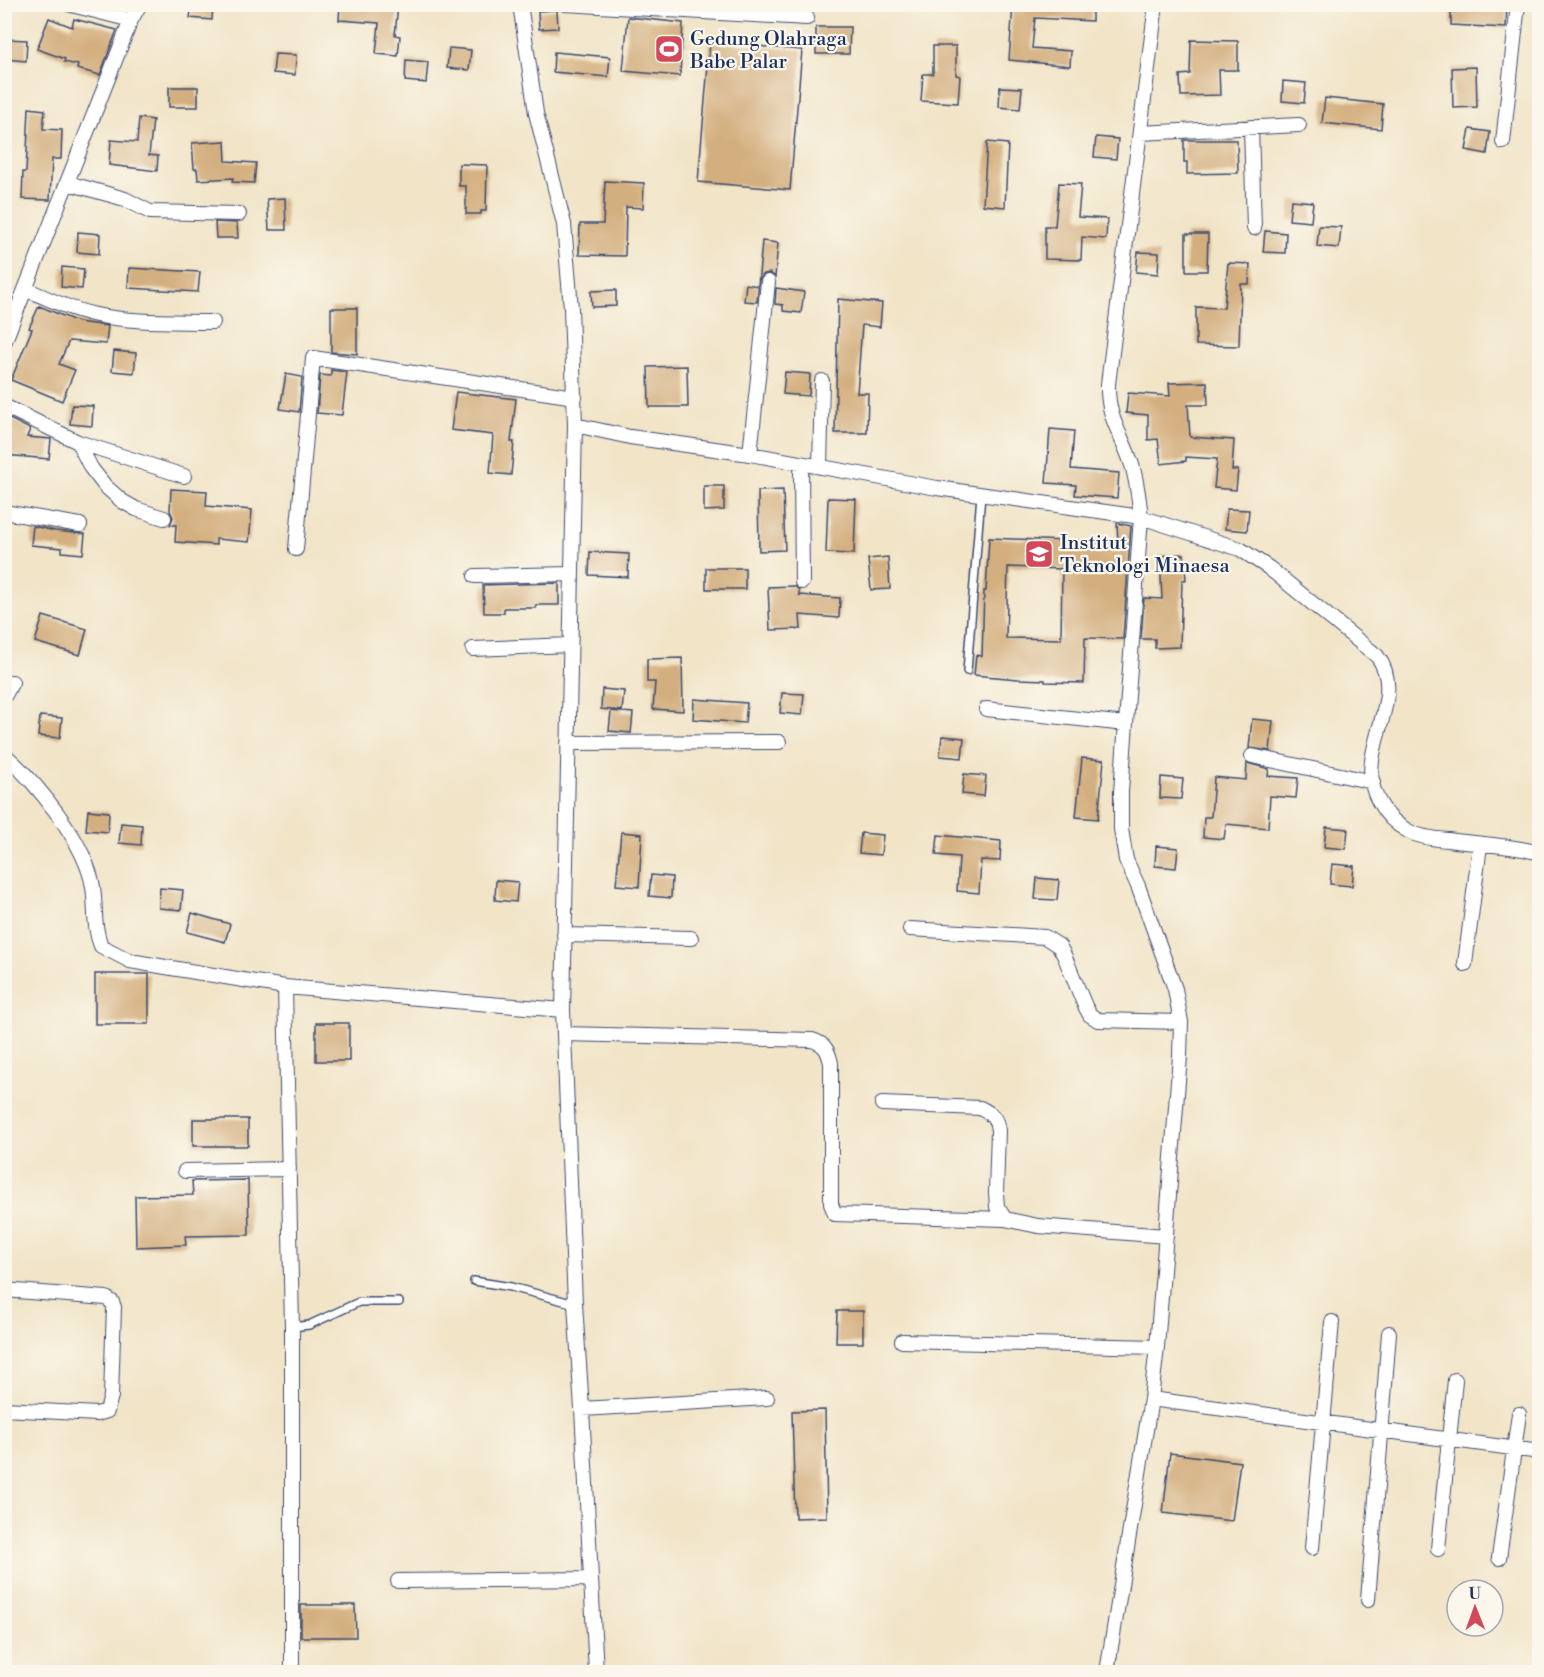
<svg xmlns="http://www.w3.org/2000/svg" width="1544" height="1677" viewBox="0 0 1544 1677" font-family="'Libre Bodoni',serif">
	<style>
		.building { fill: #d3ae7e; fill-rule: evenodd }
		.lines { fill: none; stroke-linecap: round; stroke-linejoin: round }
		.service-casing { stroke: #3b4a6e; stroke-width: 10 }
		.minor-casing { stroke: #3b4a6e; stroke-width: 16 }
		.service { stroke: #fff; stroke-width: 7 }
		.minor { stroke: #fff; stroke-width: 14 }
		.labels { text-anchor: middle; stroke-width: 4.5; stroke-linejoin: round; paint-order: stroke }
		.poi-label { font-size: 20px; fill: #1b2f5e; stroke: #fbf7ec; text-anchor: start }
	</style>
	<rect width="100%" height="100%" fill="#fbf7ec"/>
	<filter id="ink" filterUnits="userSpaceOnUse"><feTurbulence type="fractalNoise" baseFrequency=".0167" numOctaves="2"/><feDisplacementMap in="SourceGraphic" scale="12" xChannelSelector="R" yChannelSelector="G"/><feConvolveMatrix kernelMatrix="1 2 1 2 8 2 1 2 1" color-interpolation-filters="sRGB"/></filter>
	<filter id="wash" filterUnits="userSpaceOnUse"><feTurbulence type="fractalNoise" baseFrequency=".008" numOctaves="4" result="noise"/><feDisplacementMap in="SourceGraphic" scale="24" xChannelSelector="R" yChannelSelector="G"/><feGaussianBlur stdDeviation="1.35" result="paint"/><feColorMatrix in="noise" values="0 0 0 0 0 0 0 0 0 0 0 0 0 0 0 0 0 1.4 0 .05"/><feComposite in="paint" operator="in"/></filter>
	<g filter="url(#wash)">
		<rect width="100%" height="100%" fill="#f1e4c7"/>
		<g id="blocks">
			<!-- building -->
			<path class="building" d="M192,4H213L212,20L190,18Z
				M340,4H398L395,35L400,36L398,56L376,54L379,23L339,20Z
				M1013,4H1092V21L1035,18L1032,48L1071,51L1070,66L1009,60Z
				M1451,4H1507L1506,28L1451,25Z
				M557,10L558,28L539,29L538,11Z
				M628,17L683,23L680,76L623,71Z
				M49,18L72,27L74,19L117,30L100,75L77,69L78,65L64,62L65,59L37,49Z
				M816,27H850L849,54H816Z
				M4,39L27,40L26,61L4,59Z
				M1191,40L1238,41V70H1219L1220,95L1181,96L1180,75L1190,74Z
				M710,42L802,50L790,190L698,182Z
				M933,46H956V75L960,76L958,103L921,101L923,74H933Z
				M449,48L471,50L469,70L447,68Z
				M554,52L610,57L608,77L553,72Z
				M275,54L296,55L295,75L273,73Z
				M406,60L428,62L426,83L405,81Z
				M1476,67L1477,107L1453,108L1452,68Z
				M1283,81L1306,83L1304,103L1282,101Z
				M169,87H198V107H169Z
				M1000,87L1022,88L1020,109L999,107Z
				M1325,98L1383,104L1381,129L1322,123Z
				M29,108L45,110L43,129L62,130L61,159H52L50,200L22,199L23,172H26Z
				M139,118L153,120L149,155L158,156L157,171L109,165L111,140L137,142Z
				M1470,129L1490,132L1487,154L1466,150Z
				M1096,137L1118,139L1116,159L1094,157Z
				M1184,140H1237L1238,173L1187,174V162H1184Z
				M225,141L226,161L256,163L254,183L232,182L233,178L198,180L197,169H194L192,143Z
				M987,142L1008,144L1005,207L983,205Z
				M459,164L487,165L486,211H481V214H466V186H459Z
				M605,181L644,183L643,208L626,207L625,256L579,255L580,224H603Z
				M1059,183L1081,184L1078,217L1107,219L1106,239L1082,237L1081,260L1045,259V226H1055Z
				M285,198L286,230H269L267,199Z
				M1291,200L1313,202L1311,222L1289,220Z
				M215,222L237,223L238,238H216Z
				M1319,226L1341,227L1339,248L1317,246Z
				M1265,231L1286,233L1285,253L1263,252Z
				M78,232L100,234L99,254L77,252Z
				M1186,234H1208L1207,271H1186Z
				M762,241L778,243L775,277L770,273L764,274L759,280L757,302L744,301L746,284L758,286Z
				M1138,252L1159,253L1158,274L1136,272Z
				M1228,263L1250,264L1249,284H1241L1239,346L1196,345V307L1224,308Z
				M62,267L84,269L82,289L61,287Z
				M129,268L200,272L198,292L128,288Z
				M776,288L804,292L801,313L783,311V305L775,304Z
				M616,290V306L592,307L591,291Z
				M838,299L882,303L880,327L862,325L857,393H868L867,433H835Z
				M39,306L78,322L108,326L106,344L69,341L59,364L75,370L62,401L11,380L32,329L29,328Z
				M331,308H357V354L331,352Z
				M114,351L136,353L134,373L112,371Z
				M687,366L688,407H649L648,367Z
				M331,370L347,372L342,415L317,413L320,375L331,376Z
				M785,372L810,374L809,396L783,394Z
				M286,374L302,377L299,412L280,409Z
				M1207,382L1208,405H1188L1190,437L1234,440L1232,470H1238L1236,490L1214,488L1217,459L1186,457V461L1161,464L1158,439L1148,440V415L1126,413L1128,393L1170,396L1169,383Z
				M456,392L516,399L511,442H514L511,475L490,473L493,435L451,430Z
				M72,405L93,406L92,426L70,424Z
				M4,416L30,429L27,437L51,439L49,459L4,455Z
				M1050,429L1074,431L1071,469L1119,473L1117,498L1075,495L1076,485L1046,483Z
				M704,486H724V510L704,511Z
				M171,489L207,491L206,506L252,510L249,542L216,539V545L175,542L176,525H170L173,517L170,511Z
				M783,490L785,550L759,551L758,491Z
				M828,498L856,499L854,554L826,553Z
				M1227,509L1249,510L1247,531L1225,529Z
				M1117,523L1131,526L1123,639L1085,638L1084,683L1045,682V680L1018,679L974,675L976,655L982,656L984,591H986L989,538L1118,543ZM1008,567L1062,569L1061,639L1006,638Z
				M33,526L55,531L85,534L83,554L62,552V548L31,545Z
				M590,552L629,554L628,577L589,575Z
				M1184,554L1186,580H1182L1180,647L1155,648V639H1141L1144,598L1162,599L1160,556Z
				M888,557L890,589L871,590L868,559Z
				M706,568H745V589H706Z
				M559,583V605H536V608H504V613H484L483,585Z
				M794,586L799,590V595L840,598L839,618L800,615L801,629L770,630L768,587Z
				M43,616L87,629L80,655L35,642Z
				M682,658L683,711L653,709L655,682H647V659Z
				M602,689L624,691L622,711L601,709Z
				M782,693L804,694L802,715L780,713Z
				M694,699L747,703L745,723L693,719Z
				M611,711L633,713L631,733L609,731Z
				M40,716L62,718L60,738L38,736Z
				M1252,719L1273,721L1270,751L1249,748Z
				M942,736L964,738L962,758L940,756Z
				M1082,758L1104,760L1098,819L1076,817Z
				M1247,763L1269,769L1268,776L1298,778L1296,798L1270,796L1268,828L1226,824L1224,839L1203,837L1204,817H1211L1214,777L1246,780Z
				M964,774L986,776L984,796L962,794Z
				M1161,777L1183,779L1181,799L1160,798Z
				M88,810L109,812L108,832L86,830Z
				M121,823L142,825L141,845L119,843Z
				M1326,827L1348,829L1346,849L1324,847Z
				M621,832L642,834L639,887L616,885Z
				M861,833L883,835L881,855L859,853Z
				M938,835L1001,841L1000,861L981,860L979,893L957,891L959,857L936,855Z
				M1156,846L1178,848L1176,868L1155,866Z
				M1332,864L1354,866L1352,886L1330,884Z
				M651,875L672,877L671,898L649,896Z
				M1037,878L1059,880L1057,900L1035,899Z
				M496,880L518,882L516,902L495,900Z
				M160,888L183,890L181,910L159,908Z
				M192,913L230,924L225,942L187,932Z
				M95,974H149V1024H95Z
				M316,1023H349V1061H316Z
				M193,1119H248V1146H193Z
				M248,1180L249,1235L185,1236L186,1245L136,1247L135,1196L193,1195L192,1181Z
				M837,1311H863V1343H836Z
				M825,1410L827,1517L795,1518L792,1411Z
				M1170,1453L1240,1462L1232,1521L1163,1513Z
				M301,1605H355L356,1637H301Z"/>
		</g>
	</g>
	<g filter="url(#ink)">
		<use href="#blocks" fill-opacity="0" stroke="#3b4a6e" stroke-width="1.5"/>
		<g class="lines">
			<!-- service casing -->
			<g class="service-casing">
				<path id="service" d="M967,671L981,495
					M474,1281L511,1287L575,1304
					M292,1327L309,1325L359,1302H399"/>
			</g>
			<!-- minor casing -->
			<g class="minor-casing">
				<path id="minor" d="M68,4L131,20
					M520,4L536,113L564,224L571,308L575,425L563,1010L575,1304L582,1409L596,1672
					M565,4L807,18
					M1251,127L1254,228
					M1140,133L1299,125
					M1503,142L1518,4
					M68,183L125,199L150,212L239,214
					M26,289C48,299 72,310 96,315C134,323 175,321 213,322
					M4,343L131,20L140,4
					M4,406L78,442L91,468L105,486L122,501L136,509L164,518
					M575,425L630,437L750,454L937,488L1141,517L1240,549L1269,568L1377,656C1410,698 1351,754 1379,802C1386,815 1395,824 1408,831C1419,837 1435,839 1448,840C1478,844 1511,845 1540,853
					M78,442L184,476
					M750,454L768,282
					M801,464L802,582
					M820,467L822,381
					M4,512L80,525
					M296,549L313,358L575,397
					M475,576L572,574
					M473,649L570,645
					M4,697L12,682
					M986,709L1126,724
					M568,743L779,742
					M4,754C37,783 86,843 93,887C96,908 93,926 101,946L130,961L285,987L292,1327V1672
					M1252,756L1373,782
					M910,929L1045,937L1059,946L1064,955L1085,1006L1090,1015L1098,1020L1181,1022
					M564,935L691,938
					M1465,964L1480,845
					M285,987L563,1010
					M564,1034L812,1040C825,1044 828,1050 831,1063V1204L835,1214L1005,1219
					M882,1104L980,1108C992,1114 997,1118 998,1131L996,1193L997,1207L1005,1219L1038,1226L1166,1236
					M185,1171L289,1169
					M4,1290L106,1298L112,1302L114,1307L111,1396L107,1411L97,1414L4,1409
					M902,1341L1157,1347
					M1151,1399L1540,1452
					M582,1409L767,1398
					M1312,1548L1332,1322
					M1438,1549L1455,1380
					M1499,1558L1519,1414
					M398,1581L591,1579
					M1368,1600L1389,1333
					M1107,1672L1151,1399L1157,1347L1180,1056L1181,1022L1175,989L1138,886L1126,860L1121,829V792L1141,517C1139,499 1137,482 1132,465C1122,434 1107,419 1108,384L1156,4"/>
			</g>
			<!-- service -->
			<use href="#service" class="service"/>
			<!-- minor -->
			<use href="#minor" class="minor"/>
		</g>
	</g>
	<!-- icons -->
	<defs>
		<g id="stadium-square" transform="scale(1.5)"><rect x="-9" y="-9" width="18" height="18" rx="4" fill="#d1495b" stroke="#fbf7ec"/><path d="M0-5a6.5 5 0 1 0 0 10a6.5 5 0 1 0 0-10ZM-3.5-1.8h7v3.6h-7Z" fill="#fff"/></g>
		<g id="university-square" transform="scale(1.5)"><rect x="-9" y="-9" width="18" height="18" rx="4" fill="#d1495b" stroke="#fbf7ec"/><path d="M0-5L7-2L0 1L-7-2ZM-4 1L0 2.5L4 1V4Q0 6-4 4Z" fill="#fff"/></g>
	</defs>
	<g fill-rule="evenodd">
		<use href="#stadium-square" x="669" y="49"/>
		<use href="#university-square" x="1039" y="554"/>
	</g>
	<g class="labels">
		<!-- poi labels -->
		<g class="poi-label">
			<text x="690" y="45">Gedung Olahraga<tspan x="690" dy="23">Babe Palar</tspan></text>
			<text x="1060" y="549">Institut<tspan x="1060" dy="23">Teknologi Minaesa</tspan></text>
		</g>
	</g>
	<!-- margin -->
	<rect width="1544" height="1677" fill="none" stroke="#fbf7ec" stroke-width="24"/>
	<!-- north arrow -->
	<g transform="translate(1475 1608) rotate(359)"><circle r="28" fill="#fbf7ec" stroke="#a1a7b3" stroke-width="1.5"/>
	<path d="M0-4.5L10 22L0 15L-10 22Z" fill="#d1495b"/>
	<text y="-9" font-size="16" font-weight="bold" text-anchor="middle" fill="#1b2f5e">U</text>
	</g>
</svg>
